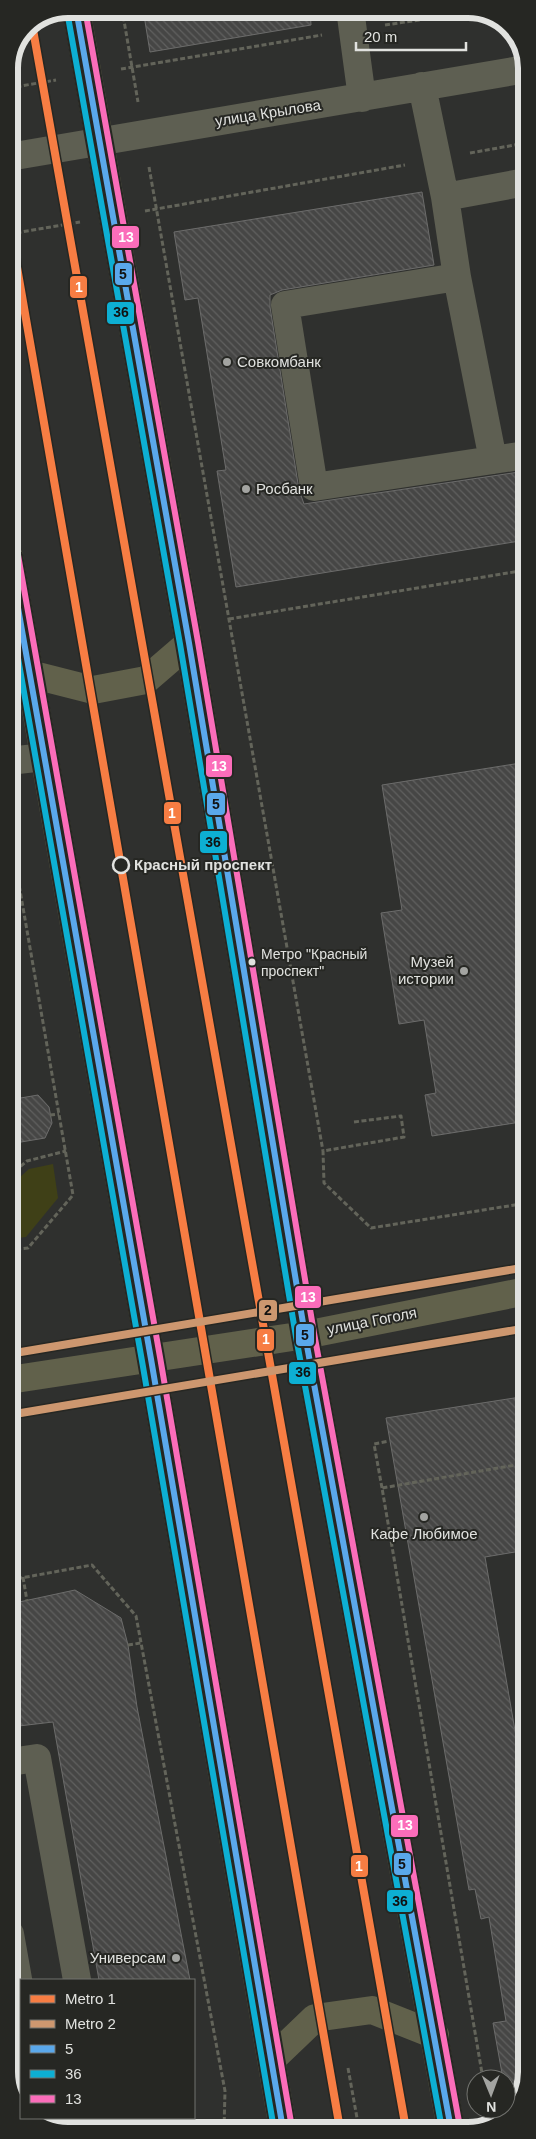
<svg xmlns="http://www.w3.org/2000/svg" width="536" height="2139" viewBox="0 0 536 2139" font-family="Helvetica,sans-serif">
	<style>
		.green { fill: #3f4017 }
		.building { fill: url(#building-back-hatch); stroke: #6c6c6b }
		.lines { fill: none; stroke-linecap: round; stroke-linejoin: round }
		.path { stroke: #63645a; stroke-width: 3; stroke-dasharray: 5 2.5; stroke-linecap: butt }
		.minor { stroke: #5e5f52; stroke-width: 28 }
		.major { stroke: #61614b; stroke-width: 28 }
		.bus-1-casing { stroke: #262723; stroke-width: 10 }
		.bus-2-casing { stroke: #262723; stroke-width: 10 }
		.bus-3-casing { stroke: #262723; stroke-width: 10 }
		.bus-1 { stroke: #5aa8eb; stroke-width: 6 }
		.bus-2 { stroke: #0dafd3; stroke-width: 6 }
		.bus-3 { stroke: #fb6dba; stroke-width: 6 }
		.metro-1-casing { stroke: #262723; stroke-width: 11 }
		.metro-2-casing { stroke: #262723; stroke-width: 11 }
		.metro-1 { stroke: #f77d43; stroke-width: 8 }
		.metro-2 { stroke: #cd976f; stroke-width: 8 }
		.poi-dot { fill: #a3a4a1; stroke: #262723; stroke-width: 2 }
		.stop-dot { fill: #262723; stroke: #e1e2df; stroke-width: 2.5 }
		.bus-dot { fill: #e1e2df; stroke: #262723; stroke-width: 2 }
		.labels { text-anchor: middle; stroke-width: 4; stroke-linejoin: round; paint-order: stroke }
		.bus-label { font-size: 14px; fill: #e1e2df; stroke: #262723; text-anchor: start }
		.street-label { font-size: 15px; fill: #e1e2df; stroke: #262723 }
		.poi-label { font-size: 15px; fill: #e1e2df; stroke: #262723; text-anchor: start }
		.stop-label { font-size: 15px; font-weight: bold; fill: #e1e2df; stroke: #262723; text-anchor: start }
		.rim { fill: none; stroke: #e1e2df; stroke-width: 6 }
		.line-badge { stroke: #262723; stroke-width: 2 }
		.badge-label { font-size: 14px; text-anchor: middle; font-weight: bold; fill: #fff }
		.pale-badge-label { font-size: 14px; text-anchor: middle; font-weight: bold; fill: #111 }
	</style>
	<defs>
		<pattern id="building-back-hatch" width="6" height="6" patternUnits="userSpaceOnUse" patternTransform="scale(1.25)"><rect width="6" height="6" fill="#464645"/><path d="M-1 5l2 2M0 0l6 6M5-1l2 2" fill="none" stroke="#60605f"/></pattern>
	</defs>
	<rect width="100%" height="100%" fill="#2f302e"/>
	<!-- green -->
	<path class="green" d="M53,1164L58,1198L26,1237L9,1239V1187L29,1169Z"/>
	<!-- building -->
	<path class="building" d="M143,9H310L311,25L150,52Z
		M422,192L434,265L282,290L270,295V307L299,490L304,504L526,471V540L236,587L217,471L226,470L198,298L185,300L174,232Z
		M527,762V1121L432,1136L425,1095L436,1093L424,1020L399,1024L381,913L402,910L382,785Z
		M38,1095L49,1107L52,1123L45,1138L9,1144V1100Z
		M527,1396V1550L485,1557L527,1800V2072L513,2110L509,2112L506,2079H503L493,2023L506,2021L489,1917L481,1919L475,1889L469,1890L386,1418Z
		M75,1590L121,1618L128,1645L137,1707L190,1980H99L53,1722L10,1727V1604Z"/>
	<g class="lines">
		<!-- path -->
		<path class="path" d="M122,9L138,102
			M385,25L481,11
			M121,69L322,35
			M9,88L56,80
			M470,153L526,143
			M149,167L323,1151
			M145,211L405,165
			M9,234L80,222
			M229,619L526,570
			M9,827L73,1195L28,1248L9,1250
			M50,1115L59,1114
			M354,1122L401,1116L404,1137L323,1151L324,1183L371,1228L527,1203
			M9,1176L27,1161L66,1151
			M382,1488L374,1444L389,1441
			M23,1577L27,1601
			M10,1580L92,1565L136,1616L225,2091L224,2130
			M128,1645L141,1643
			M348,2068L359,2129
			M483,2079L382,1488L527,1463
			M488,2109L490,2123"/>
		<!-- minor -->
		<path class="minor" d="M350,9L362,98
			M422,86L445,197L457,277L285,305L314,487L526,455
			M9,157L526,69
			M445,197L526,182
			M457,277L493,460
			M9,761L44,757
			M10,1762L37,1758L77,1980
			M10,1934L21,1996
			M45,2118L46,2123
			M102,2118L104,2130"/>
		<!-- major -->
		<path class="major" d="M76,9L189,643L305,1335L451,2129
			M9,557L151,1359L283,2129
			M30,674L93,690L146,680L189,643
			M9,1380L305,1335L527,1291
			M272,2059L315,2018L372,2010L435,2035"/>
		<!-- bus-1 casing -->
		<g class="bus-1-casing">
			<path id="bus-1" d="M76,9L189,643L305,1335L451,2129
				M9,557L151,1359L283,2129"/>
		</g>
		<!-- bus-2 casing -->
		<g class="bus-2-casing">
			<path id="bus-2" d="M67,11L180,644L296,1337L442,2129
				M9,607L142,1361L274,2129"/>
		</g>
		<!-- bus-3 casing -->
		<g class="bus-3-casing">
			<path id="bus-3" d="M85,9L198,642L314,1333L460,2127
				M18,555L160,1357L292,2128"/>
		</g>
		<!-- bus-1 -->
		<use href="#bus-1" class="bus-1"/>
		<!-- bus-2 -->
		<use href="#bus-2" class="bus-2"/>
		<!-- bus-3 -->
		<use href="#bus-3" class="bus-3"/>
		<!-- metro-1 casing -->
		<g class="metro-1-casing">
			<path id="metro-1" d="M32,24L406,2129
				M9,221L340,2129"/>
		</g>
		<!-- metro-2 casing -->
		<g class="metro-2-casing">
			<path id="metro-2" d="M9,1354L527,1267
				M9,1415L527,1328"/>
		</g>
		<!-- metro-1 -->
		<use href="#metro-1" class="metro-1"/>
		<!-- metro-2 -->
		<use href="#metro-2" class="metro-2"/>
	</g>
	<!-- markers -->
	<g class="poi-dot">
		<circle cx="227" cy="362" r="5"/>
		<circle cx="246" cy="489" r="5"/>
		<circle cx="464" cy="971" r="5"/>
		<circle cx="424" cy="1517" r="5"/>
		<circle cx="176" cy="1958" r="5"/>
	</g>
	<circle class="stop-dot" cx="121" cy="865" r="8"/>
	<circle class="bus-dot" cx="252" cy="962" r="4.5"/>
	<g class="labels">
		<!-- bus labels -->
		<g class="bus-label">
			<text x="261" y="959">Метро "Красный<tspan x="261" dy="17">проспект"</tspan></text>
		</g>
		<!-- street labels -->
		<g class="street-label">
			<text transform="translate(268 113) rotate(-9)" y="5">улица Крылова</text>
			<text transform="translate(372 1321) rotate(-11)" y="5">улица Гоголя</text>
		</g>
		<!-- poi labels -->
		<g class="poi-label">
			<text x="237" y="367">Совкомбанк</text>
			<text x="256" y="494">Росбанк</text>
			<text x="454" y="967" text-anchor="end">Музей<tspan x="454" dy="17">истории</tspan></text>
			<text x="424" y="1539" text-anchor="middle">Кафе Любимое</text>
			<text x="166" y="1963" text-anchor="end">Универсам</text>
		</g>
		<!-- stop labels -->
		<g class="stop-label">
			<text x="134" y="870">Красный проспект</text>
		</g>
	</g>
	<!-- crop -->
	<path d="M0 0H536V2139H0ZM68 18H468A50 50 0 0 1 518 68V2072A50 50 0 0 1 468 2122H68A50 50 0 0 1 18 2072V68A50 50 0 0 1 68 18Z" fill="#262723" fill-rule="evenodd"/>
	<path class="rim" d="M68 18H468A50 50 0 0 1 518 68V2072A50 50 0 0 1 468 2122H68A50 50 0 0 1 18 2072V68A50 50 0 0 1 68 18Z"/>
	<g class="line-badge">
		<rect x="111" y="225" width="29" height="24" rx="5" fill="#fb6dba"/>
		<rect x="114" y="262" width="19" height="24" rx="5" fill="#5aa8eb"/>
		<rect x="69" y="275" width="19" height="24" rx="5" fill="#f77d43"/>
		<rect x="106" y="301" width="29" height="24" rx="5" fill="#0dafd3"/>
		<rect x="205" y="754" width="28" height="24" rx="5" fill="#fb6dba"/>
		<rect x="206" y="792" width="20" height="24" rx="5" fill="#5aa8eb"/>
		<rect x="163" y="801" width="19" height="24" rx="5" fill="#f77d43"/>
		<rect x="199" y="830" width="29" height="24" rx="5" fill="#0dafd3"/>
		<rect x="294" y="1285" width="28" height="24" rx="5" fill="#fb6dba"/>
		<rect x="258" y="1299" width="20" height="23" rx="5" fill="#cd976f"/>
		<rect x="295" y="1323" width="20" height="24" rx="5" fill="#5aa8eb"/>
		<rect x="256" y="1328" width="19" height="24" rx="5" fill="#f77d43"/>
		<rect x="288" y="1361" width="29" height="24" rx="5" fill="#0dafd3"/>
		<rect x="390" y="1814" width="29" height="24" rx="5" fill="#fb6dba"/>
		<rect x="393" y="1852" width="19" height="24" rx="5" fill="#5aa8eb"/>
		<rect x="350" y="1854" width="19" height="24" rx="5" fill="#f77d43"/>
		<rect x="386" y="1889" width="28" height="24" rx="5" fill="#0dafd3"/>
	</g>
	<g class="badge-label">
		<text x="126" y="242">13</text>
		<text x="79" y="292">1</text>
		<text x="219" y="771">13</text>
		<text x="172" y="818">1</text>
		<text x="308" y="1302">13</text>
		<text x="266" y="1344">1</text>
		<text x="405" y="1830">13</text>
		<text x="359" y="1871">1</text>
	</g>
	<g class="pale-badge-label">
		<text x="123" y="279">5</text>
		<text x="121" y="317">36</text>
		<text x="216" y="809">5</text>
		<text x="213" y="847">36</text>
		<text x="268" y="1315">2</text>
		<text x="305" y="1340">5</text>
		<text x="303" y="1377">36</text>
		<text x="402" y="1869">5</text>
		<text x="400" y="1906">36</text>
	</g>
	<!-- legend -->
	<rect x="20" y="1979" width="175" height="140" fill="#262723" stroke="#71726e"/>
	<rect x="30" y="1995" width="25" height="8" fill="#f77d43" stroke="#71726e"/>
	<text x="65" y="2004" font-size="15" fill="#e1e2df">Metro 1</text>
	<rect x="30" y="2020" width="25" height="8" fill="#cd976f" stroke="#71726e"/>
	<text x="65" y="2029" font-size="15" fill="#e1e2df">Metro 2</text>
	<rect x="30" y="2045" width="25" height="8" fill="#5aa8eb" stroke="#71726e"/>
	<text x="65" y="2054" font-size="15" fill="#e1e2df">5</text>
	<rect x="30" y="2070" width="25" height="8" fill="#0dafd3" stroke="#71726e"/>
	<text x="65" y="2079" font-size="15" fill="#e1e2df">36</text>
	<rect x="30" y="2095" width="25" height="8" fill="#fb6dba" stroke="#71726e"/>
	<text x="65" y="2104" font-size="15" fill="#e1e2df">13</text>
	<!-- north arrow -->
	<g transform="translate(491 2094) rotate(179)"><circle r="24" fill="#262723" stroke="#71726e"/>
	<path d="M0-4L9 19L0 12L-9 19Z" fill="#a3a4a1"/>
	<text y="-8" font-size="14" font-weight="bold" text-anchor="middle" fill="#e1e2df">N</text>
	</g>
	<!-- scale -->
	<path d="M356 42v8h110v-8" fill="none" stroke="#e1e2df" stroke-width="2.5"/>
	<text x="364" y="42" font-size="15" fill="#e1e2df" stroke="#262723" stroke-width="4" paint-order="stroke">20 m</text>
</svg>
